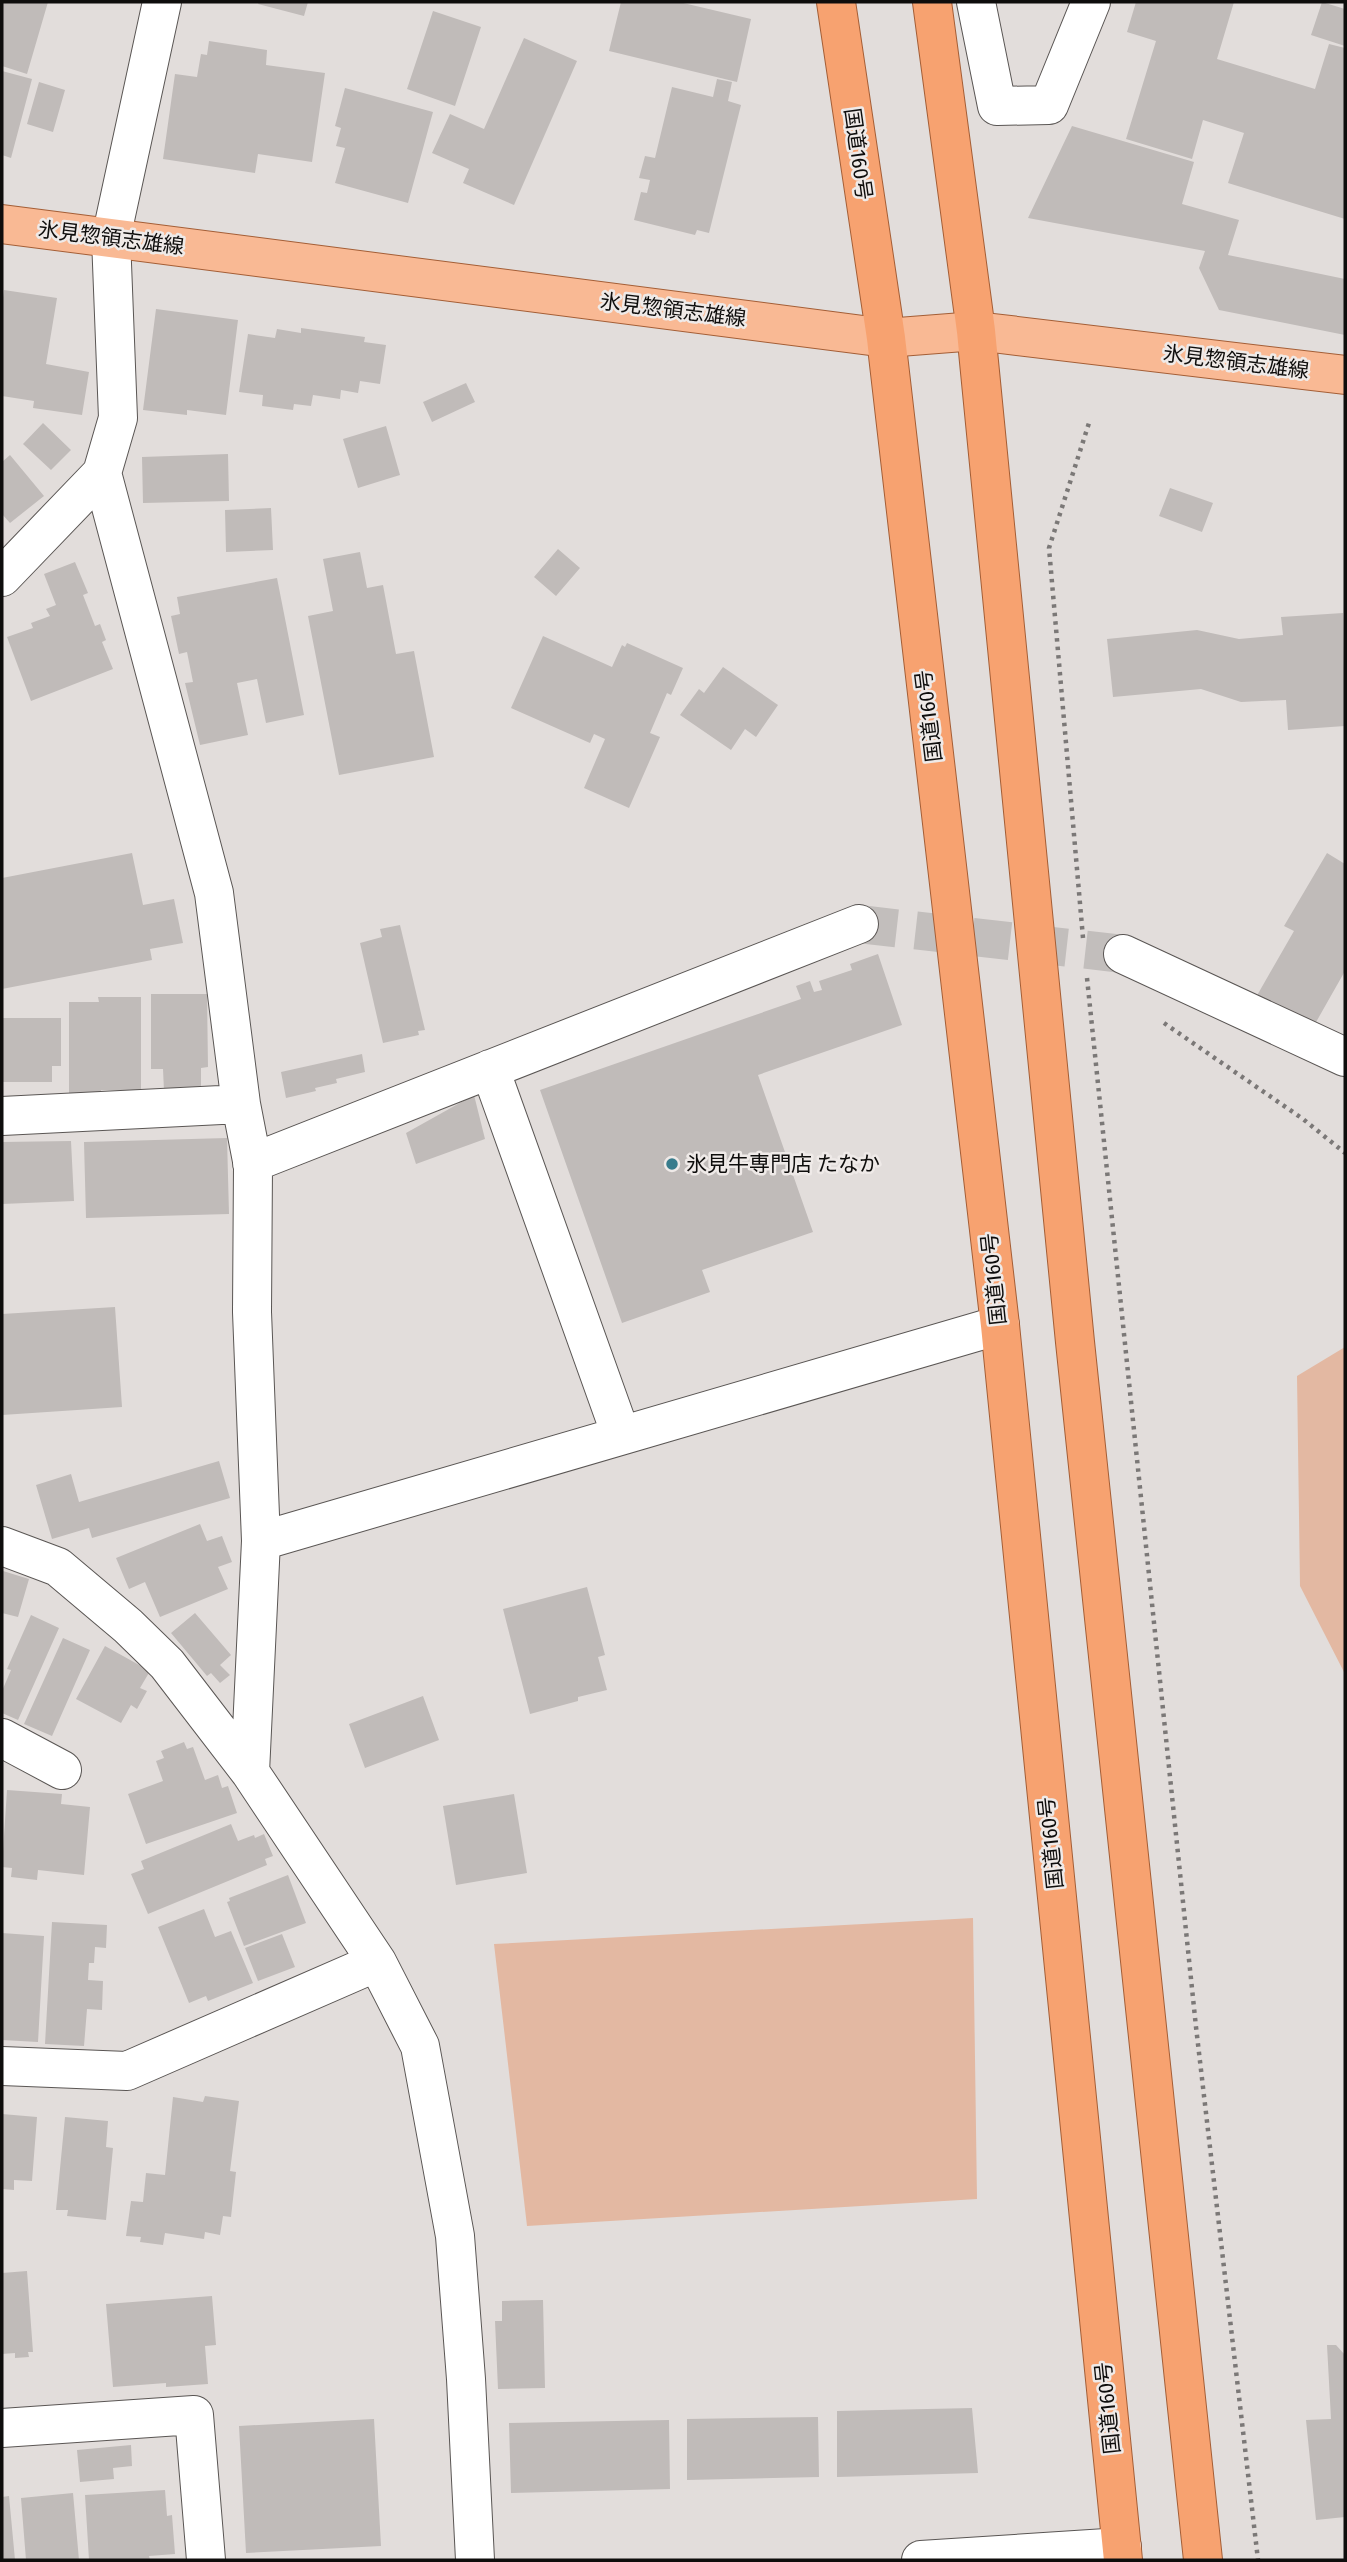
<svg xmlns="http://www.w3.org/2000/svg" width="1347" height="2562" viewBox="0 0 1347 2562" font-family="'Fira Sans Condensed','Noto Sans JP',sans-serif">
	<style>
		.green { fill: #e3b8a2 }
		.building { fill: #c0bbb9 }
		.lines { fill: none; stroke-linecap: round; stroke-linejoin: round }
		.minor-tunnel { stroke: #c2bebc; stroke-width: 38; stroke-dasharray: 38 19; stroke-linecap: butt }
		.minor-casing { stroke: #5a5654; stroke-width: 40 }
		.primary-casing { stroke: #a45e36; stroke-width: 40 }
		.trunk-casing { stroke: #a45e36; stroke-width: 40 }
		.path { stroke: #7b7877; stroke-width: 4.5; stroke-dasharray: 3.5 5; stroke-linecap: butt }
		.minor { stroke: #fff; stroke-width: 38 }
		.primary { stroke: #f9b994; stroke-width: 38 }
		.trunk { stroke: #f7a270; stroke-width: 38 }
		.poi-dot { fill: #387c8c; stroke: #efeae8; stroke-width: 2.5 }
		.labels { text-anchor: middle; stroke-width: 5; stroke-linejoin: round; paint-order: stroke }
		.street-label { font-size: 21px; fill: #0e0d0c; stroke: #efeae8 }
		.poi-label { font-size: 21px; fill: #0e0d0c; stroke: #efeae8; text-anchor: start }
	</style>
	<rect width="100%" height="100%" fill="#e2dddb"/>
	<!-- green -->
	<path class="green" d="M1345,1347V1674L1300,1586L1297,1376Z
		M973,1918L977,2199L527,2226L494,1944Z"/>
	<!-- building -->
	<path class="building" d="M2,2H48L27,74L2,66Z
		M259,2H308L304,16L258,4Z
		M621,2H679L751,19L737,82L609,51Z
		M1136,2H1234L1217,59L1315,89L1329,44L1345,48V219L1228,183L1244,133L1203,120L1192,159L1126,139L1156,41L1127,32Z
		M1322,2L1345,9V46L1311,35Z
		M433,11L481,27L455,106L407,89Z
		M524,38L577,61L514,205L463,183L469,169L432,153L450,114L484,129Z
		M209,41L267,50L266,65L325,73L312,162L258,154L255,173L163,159L175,74L197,77L201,54L207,55Z
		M2,71L32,79L11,158L2,155Z
		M717,79L732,82L728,101L741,105L709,233L697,230L695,235L634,220L641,192L647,193L650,180L639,178L645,156L655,158L672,87L713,97Z
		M39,82L65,90L53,132L27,124Z
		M345,88L433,112L408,203L335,183L345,148L336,146L341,128L335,126Z
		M1072,126L1194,162L1182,204L1239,220L1228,255L1345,279V335L1219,310L1199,268L1205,251L1028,218Z
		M4,290L57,298L46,364L89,372L82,415L33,408L34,401L2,396V305Z
		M156,309L238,320L226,415L187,410V415L143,410Z
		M301,328L365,337L364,342L386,345L380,384L360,381L358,393L341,390L340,399L313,395L311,406L294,404L293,410L262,406L263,395L239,392L248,334L275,338L277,329L301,333Z
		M466,383L475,402L432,422L423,402Z
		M43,423L71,450L51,470L23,444Z
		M386,426L400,475L358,488L343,439Z
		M228,454L229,501L143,503L142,457Z
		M10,455L44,496L10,523L2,514V462Z
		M1170,488L1213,503L1202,532L1159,516Z
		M271,508L273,550L226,552L225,510Z
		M558,549L580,568L556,596L534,577Z
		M360,552L367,588L383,585L396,654L414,651L434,757L339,775L308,616L333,611L323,559Z
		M75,562L88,593L83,595L95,626L100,624L106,640L102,642L113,669L31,701L7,637L33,628L31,623L50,616L46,609L56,605L44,574Z
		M277,578L304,715L266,723L257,679L237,683L248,735L200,745L185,683L193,682L187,652L179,654L171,616L180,614L177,597Z
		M1343,613L1345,726L1288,730L1286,700L1241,702L1201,689L1113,697L1107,639L1197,630L1239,639L1283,635L1281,617Z
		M543,636L612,667L622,645L625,647L627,643L683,668L671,695L667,693L650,733L660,737L629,808L584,788L605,739L594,734L590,743L511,708Z
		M723,667L778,705L756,737L745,729L731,750L680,715L699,689L704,693Z
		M132,853L143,905L174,899L183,943L150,949L152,960L2,989V878Z
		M1327,853L1345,864V971L1311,1031L1255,999L1294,931L1284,926Z
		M400,925L425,1030L418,1031L419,1035L383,1043L360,943L382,937L380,929Z
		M878,954L902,1025L758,1075L813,1232L702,1270L710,1292L622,1323L540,1090L801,999L796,986L810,981L814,992L822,990L819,981L852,970L850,964Z
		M151,994H207L208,1067L201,1068V1091H164L163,1069H151Z
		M98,997H141V1090H101V1094H69V1002H99Z
		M2,1018H61V1066H52V1082H2Z
		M362,1054L365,1072L336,1079L337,1083L315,1088L316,1091L286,1098L281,1072Z
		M474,1095L485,1139L416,1164L406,1133Z
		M227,1138L229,1214L86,1218L84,1142Z
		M71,1141L74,1201L2,1204V1142Z
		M115,1307L122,1407L2,1415V1314Z
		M219,1461L230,1498L92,1538L89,1528L52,1539L36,1485L71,1474L79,1502Z
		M200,1524L207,1541L222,1536L232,1562L218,1567L228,1589L160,1617L145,1582L129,1589L116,1558Z
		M3,1571L29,1579L18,1617L2,1613Z
		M587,1587L605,1655L598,1657L607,1690L578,1697V1701L530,1714L503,1609Z
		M195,1613L231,1655L220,1665L230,1675L220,1683L211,1673L207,1676L171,1633Z
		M31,1615L59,1628L18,1720L2,1713V1691L11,1670L7,1669Z
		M63,1638L90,1650L52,1736L24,1724Z
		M105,1646L150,1671L140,1688L147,1691L137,1709L131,1705L121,1723L76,1699Z
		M423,1696L439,1740L365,1768L349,1724Z
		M184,1742L187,1749L193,1747L205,1780L218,1775L222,1788L228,1786L237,1813L146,1844L128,1794L163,1781L156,1761L164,1758L161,1751Z
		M7,1790L62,1794L61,1804L90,1807L84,1875L38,1870L37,1880L11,1877L12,1868L2,1867Z
		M514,1794L527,1873L456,1885L443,1806Z
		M231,1824L238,1841L254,1835L255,1838L264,1834L273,1856L265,1859L267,1865L148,1914L131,1874L144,1869L141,1861Z
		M288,1875L306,1923L244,1946L227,1902L230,1901L229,1898Z
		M204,1909L215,1937L231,1931L253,1983L208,2001L206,1996L189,2003L158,1927Z
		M52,1922L107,1925L106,1948L95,1947L94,1963H89L88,1980L103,1981L102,2010L87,2009L84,2046L45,2044Z
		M2,1933L44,1936L38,2042L2,2040Z
		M282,1934L295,1967L258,1981L245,1948Z
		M205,2096L239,2101L230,2171L236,2172L231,2217L223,2216L220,2235L205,2232L204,2239L165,2233L163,2245L140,2242L141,2237L126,2236L131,2201L143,2202L146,2173L165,2175L173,2097L203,2102Z
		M2,2114L37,2117L32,2181L14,2180V2190L2,2189Z
		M65,2117L108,2121L106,2147L113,2148L106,2220L67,2216L68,2210H56Z
		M27,2271L33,2352H28L29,2357L15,2358V2353L2,2354V2273Z
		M212,2296L216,2345L205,2346L208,2384L166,2387V2383L113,2387L106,2304Z
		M543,2300L545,2388L498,2389L495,2321H502V2301Z
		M1327,2345H1336L1345,2355V2517L1316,2520L1306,2420L1331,2419Z
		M972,2408L978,2473L837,2477V2411Z
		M818,2417L819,2477L687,2480V2419Z
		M374,2419L381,2546L246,2553L239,2426Z
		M669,2420L670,2489L511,2493L509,2423Z
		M131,2445L132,2466L113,2468L114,2479L80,2482L77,2450Z
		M165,2490L167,2516L172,2515L175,2554L149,2556L150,2560H89L85,2495Z
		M73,2493L79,2560H26L21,2498Z
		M9,2496L15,2560H2V2497Z"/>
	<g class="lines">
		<!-- minor-tunnel -->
		<path class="minor-tunnel" d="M859,924L1123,954"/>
		<!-- minor casing -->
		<g class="minor-casing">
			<path id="minor" d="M976,2L997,106L1049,105L1091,2
				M102,473L214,893L241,1104L253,1166L252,1312L261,1541L250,1772
				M2,577L102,473L118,418L111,238L162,2
				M1123,954L1345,1057
				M490,1069L621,1435
				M2,1116L241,1104
				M252,1163L859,924
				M261,1541L1000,1325
				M2,1546L58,1567L128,1626L167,1664L250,1772L377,1962L420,2046L455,2236L466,2379L475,2560
				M2,1738L62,1770
				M2,2066L127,2071L377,1962
				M2,2428L194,2415L206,2560
				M921,2560L1122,2547"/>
		</g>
		<!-- primary casing -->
		<g class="primary-casing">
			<path id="primary" d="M2,224L886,338L976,331L1345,375"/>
		</g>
		<!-- trunk casing -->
		<g class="trunk-casing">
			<path id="trunk" d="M836,2L886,338L1000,1325L1123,2560
				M932,2L976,331L1075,1342L1203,2560"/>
		</g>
		<!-- path -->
		<path class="path" d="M1083,938L1049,548L1089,423
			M1087,978L1196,2027L1258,2560
			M1164,1023L1303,1119L1345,1153"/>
		<!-- minor -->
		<use href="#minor" class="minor"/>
		<!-- primary -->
		<use href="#primary" class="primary"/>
		<!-- trunk -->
		<use href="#trunk" class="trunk"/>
	</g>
	<!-- markers -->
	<circle class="poi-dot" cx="672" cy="1164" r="7"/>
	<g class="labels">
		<!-- street labels -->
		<g class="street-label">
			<text transform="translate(858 154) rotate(82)" y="7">国道160号</text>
			<text transform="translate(111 238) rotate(7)" y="7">氷見惣領志雄線</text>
			<text transform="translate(673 310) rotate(7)" y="7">氷見惣領志雄線</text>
			<text transform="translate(1236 362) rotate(7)" y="7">氷見惣領志雄線</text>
			<text transform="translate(929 716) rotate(-97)" y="7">国道160号</text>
			<text transform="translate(994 1279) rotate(-96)" y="7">国道160号</text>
			<text transform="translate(1051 1843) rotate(-96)" y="7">国道160号</text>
			<text transform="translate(1108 2408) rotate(-96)" y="7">国道160号</text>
		</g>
		<!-- poi labels -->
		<g class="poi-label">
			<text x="686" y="1171">氷見牛専門店 たなか</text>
		</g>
	</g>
	<!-- border -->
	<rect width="1347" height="2562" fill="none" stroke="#0e0d0c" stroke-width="7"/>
</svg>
